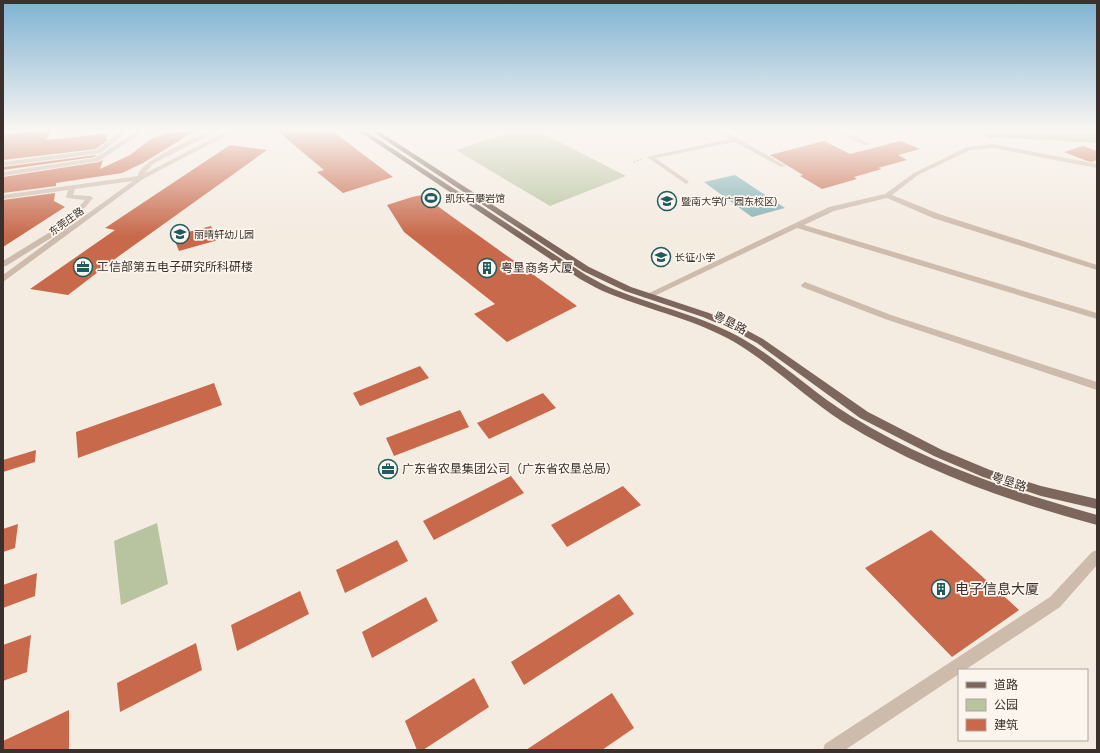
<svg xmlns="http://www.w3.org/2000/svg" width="1100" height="753" viewBox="0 0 1100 753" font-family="'Noto Sans','Noto Sans SC',sans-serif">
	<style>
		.green { fill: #b8c4a0 }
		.water { fill: #7fb0b2 }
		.building { fill: #c8694b }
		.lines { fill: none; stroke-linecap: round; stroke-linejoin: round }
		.path { stroke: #b9a596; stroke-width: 1.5; stroke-dasharray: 1.5 1.5; stroke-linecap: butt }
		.minor { fill: #cdbbac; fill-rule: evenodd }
		.major { fill: #7d675c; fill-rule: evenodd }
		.labels { text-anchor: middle; stroke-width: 3.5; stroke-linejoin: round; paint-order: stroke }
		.far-poi-label { font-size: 10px; fill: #3b302b; stroke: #fbf5ee; text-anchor: start }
		.far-street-label { font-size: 10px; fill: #3b302b; stroke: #fbf5ee }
		.poi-label { font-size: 12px; fill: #3b302b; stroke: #fbf5ee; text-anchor: start }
		.street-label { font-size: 12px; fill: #3b302b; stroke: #fbf5ee }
		.near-poi-label { font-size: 14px; fill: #3b302b; stroke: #fbf5ee; text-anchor: start }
	</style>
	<rect width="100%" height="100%" fill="#f4ebe1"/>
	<!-- green -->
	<path class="green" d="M517,130H536L626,176L550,206L456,150Z
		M980,130H1097V143L986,137Z
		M157,523L168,584L121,605L114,541Z"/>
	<!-- water -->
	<path class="water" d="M735,175L785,208L752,217L704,182Z"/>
	<!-- building -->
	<path class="building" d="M45,130H52L46,140L108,133L106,139H109L96,149L3,160V135Z
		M276,130H331L393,177L343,193L317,172L324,170Z
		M195,131L143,163L122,173L56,183V186L3,193V177L99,162L103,160L100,169L130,155L152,138L168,133Z
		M824,141L850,154L901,141L920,149L898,155L907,160L878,168L882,169L854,177L857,179L822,189L800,176L803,175L770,155Z
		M230,145L267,150L119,256L68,295L30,289L115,230L105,228Z
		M1083,146L1097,151V160L1092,162L1087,161L1064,152Z
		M97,155L94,157L3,170V167Z
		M55,193L54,201L65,207L3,247V200Z
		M422,195L577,306L507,342L474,314L495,304L404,232L387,205L412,197Z
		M211,226L218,240L179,251L173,236Z
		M420,366L429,378L360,406L353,393Z
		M214,383L222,405L78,458L76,432Z
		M543,393L556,408L489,439L477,423Z
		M460,410L469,427L394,456L386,438Z
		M36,450L35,462L3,472V460Z
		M511,476L524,493L434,540L423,521Z
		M623,486L641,505L567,547L551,525Z
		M18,524L15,548L3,552V529Z
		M931,530L1019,610L952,657L865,568Z
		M397,540L408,561L345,593L336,570Z
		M37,573L35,596L3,608V585Z
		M300,591L309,614L237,651L231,625Z
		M619,594L634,614L524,685L511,662Z
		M426,597L438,621L372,658L362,632Z
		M31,635L27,672L3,681V645Z
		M196,643L202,670L120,712L117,683Z
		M474,678L489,707L423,750H417L405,721Z
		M612,693L634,728L602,750H526Z
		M69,710V750H3V741Z"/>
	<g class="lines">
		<!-- path -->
		<path class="path" d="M991,138L988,135L1058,139L1073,137L1068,133L1035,130
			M634,162L642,159"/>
		<!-- minor -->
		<path class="minor" d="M3,130H6V131L3,133Z
			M122,130H129L101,153L3,166V162L97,150Z
			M139,130H146L99,161L3,176V172L95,158Z
			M212,130H220L154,163L144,174L229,130H237L143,179L3,282V275L67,228L6,266H3V261L63,224L85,200L67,198L66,197L68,190L3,199V195L138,176C138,161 198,137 212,130ZM133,181L69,227L93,198L90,196L73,195L75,189Z
			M715,130H723L786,166L781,167L735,142L655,158L688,181L689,182L686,184L647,157L730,139Z
			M834,130H842L870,144L865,145Z
			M993,144L1097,164V168L993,148L970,150L918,175L892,195L939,214L1097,265V270L933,218L887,198L834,211L804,225L1097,313V319L797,228L650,298H644L643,296L829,207L885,194L914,173L967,147Z
			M805,282L891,315L1097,382V390L885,319L802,287L801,285Z
			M1097,550V565L1060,607L965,670H959V674L845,750H823L825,744L1050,597L1092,552Z"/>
		<!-- major -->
		<path class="major" d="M357,130H364L586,275C596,280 605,286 616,290C658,307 703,316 743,339C781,361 813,393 851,416C927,463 1011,491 1097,515V525C1008,501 922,471 843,422C806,398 774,366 736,343C697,320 652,311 610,294C599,290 590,284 580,279Z
			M370,130H377L589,267L631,287L709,313L737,325L763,339L868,412L942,450L990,470L1041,486L1097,499V509L1041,496L983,477L934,456L893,435L860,418L757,343L731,329L703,317L625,291L583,271Z"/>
	</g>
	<!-- sky -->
	<linearGradient id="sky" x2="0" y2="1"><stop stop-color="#7eb2d2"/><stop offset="0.55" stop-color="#faf6f2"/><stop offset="1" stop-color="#faf6f2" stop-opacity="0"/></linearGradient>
	<rect width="1100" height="236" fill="url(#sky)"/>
	<!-- icons -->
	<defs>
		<g id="stadium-ring" transform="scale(1)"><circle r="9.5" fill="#fbf5ee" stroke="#1f5a5e" stroke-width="1.5"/><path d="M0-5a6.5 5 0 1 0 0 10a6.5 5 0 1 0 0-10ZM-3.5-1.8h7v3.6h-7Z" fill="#1f5a5e"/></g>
		<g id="university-ring" transform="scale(1)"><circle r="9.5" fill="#fbf5ee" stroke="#1f5a5e" stroke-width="1.5"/><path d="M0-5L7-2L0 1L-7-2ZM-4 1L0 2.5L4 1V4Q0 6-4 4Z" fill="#1f5a5e"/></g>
		<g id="school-ring" transform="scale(1)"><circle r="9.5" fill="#fbf5ee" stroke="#1f5a5e" stroke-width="1.5"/><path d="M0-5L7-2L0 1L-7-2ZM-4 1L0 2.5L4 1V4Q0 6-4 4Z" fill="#1f5a5e"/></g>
		<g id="office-ring" transform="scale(1)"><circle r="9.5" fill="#fbf5ee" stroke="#1f5a5e" stroke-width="1.5"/><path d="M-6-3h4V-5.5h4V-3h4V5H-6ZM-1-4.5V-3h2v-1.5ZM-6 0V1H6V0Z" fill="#1f5a5e"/></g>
		<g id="building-ring" transform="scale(1)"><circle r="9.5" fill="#fbf5ee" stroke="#1f5a5e" stroke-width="1.5"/><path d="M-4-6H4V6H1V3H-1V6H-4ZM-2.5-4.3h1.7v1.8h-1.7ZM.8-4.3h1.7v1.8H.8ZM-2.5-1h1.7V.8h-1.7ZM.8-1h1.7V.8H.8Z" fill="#1f5a5e"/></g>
	</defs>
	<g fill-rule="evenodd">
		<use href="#stadium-ring" x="431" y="198"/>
		<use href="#university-ring" x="667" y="201"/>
		<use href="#school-ring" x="180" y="234"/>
		<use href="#school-ring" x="661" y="257"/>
		<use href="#office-ring" x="83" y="267"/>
		<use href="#building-ring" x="487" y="268"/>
		<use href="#office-ring" x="388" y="469"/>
		<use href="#building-ring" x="941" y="589"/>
	</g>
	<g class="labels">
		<!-- far-poi labels -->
		<g class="far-poi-label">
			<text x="445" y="202">凯乐石攀岩馆</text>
			<text x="681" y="205">暨南大学(广园东校区)</text>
			<text x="194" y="238">丽晴轩幼儿园</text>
			<text x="675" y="261">长征小学</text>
		</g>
		<!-- far-street labels -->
		<g class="far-street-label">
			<text transform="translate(66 221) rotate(-36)" y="4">东莞庄路</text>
		</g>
		<!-- poi labels -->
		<g class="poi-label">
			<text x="97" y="271">工信部第五电子研究所科研楼</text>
			<text x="501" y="272">粤垦商务大厦</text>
			<text x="402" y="473">广东省农垦集团公司（广东省农垦总局）</text>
		</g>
		<!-- street labels -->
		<g class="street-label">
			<text transform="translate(730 323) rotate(27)" y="4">粤垦路</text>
			<text transform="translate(1009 482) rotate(18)" y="4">粤垦路</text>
		</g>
		<!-- near-poi labels -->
		<g class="near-poi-label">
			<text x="955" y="594">电子信息大厦</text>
		</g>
	</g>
	<!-- border -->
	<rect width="1100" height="753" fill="none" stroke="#3b302b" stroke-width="8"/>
	<!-- legend -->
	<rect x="958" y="669" width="130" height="72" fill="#fbf5ee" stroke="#aea6a0"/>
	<rect x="966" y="682" width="20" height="6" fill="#7d675c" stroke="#aea6a0"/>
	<text x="994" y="689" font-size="12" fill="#3b302b">道路</text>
	<rect x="966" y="699" width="20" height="12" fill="#b8c4a0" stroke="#aea6a0"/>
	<text x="994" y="709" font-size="12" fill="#3b302b">公园</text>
	<rect x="966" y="719" width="20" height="12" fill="#c8694b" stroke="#aea6a0"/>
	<text x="994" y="729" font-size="12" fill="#3b302b">建筑</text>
</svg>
